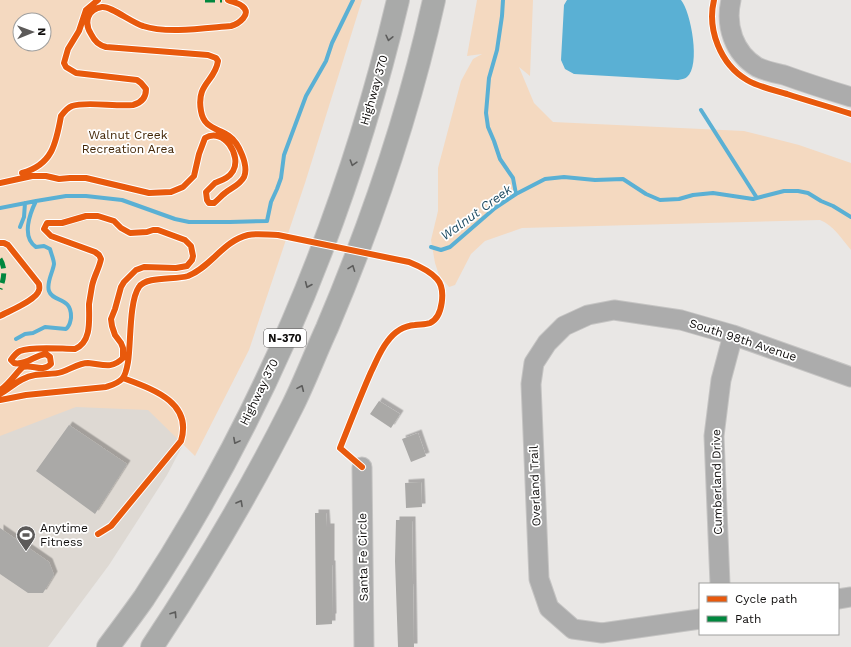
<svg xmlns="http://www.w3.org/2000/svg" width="851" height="647" viewBox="0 0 851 647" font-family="'Work Sans',sans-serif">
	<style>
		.built { fill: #ded9d3 }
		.green { fill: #f4d9c0; fill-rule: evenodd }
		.water { fill: #5ab0d4 }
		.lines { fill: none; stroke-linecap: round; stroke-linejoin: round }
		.stream { stroke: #5ab0d4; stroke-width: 4 }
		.building { fill: #aaa9a7; filter: url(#shadow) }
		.minor-casing { stroke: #c5c4c3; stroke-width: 21 }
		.highway-casing { stroke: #c5c4c3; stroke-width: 24 }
		.minor { stroke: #acacac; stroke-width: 19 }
		.highway { stroke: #a9aaa9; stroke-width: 22 }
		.quiet { stroke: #00873e; stroke-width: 5; stroke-dasharray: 10 5; stroke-linecap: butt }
		.cycleway-casing { stroke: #fff; stroke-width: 8 }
		.cycleway { stroke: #e8590c; stroke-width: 6 }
		.oneway { stroke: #5c5c5b }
		.labels { text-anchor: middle; stroke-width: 3.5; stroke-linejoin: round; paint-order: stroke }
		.shield { fill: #fff; stroke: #585656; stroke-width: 1 }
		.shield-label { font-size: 11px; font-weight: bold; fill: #100e0d }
		.street-label { font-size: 12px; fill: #100e0d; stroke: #fff }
		.park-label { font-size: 12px; fill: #422505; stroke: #fff }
		.poi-label { font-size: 12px; fill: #100e0d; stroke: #fff; text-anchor: start }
		.water-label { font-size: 13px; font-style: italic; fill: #214e65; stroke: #fff }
	</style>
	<defs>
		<filter id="shadow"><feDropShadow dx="3.5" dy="-3.5" stdDeviation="0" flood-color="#0004"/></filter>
	</defs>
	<rect width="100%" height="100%" fill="#e9e7e5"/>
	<!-- built -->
	<path class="built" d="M218,378L167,475L109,565L48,647H0V405Z"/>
	<!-- green -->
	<path class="green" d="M0,0H362L305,183L249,350L195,456L148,410L76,407L0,436ZM20,20H44V44H20Z
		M477,0H533L530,76L519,67L534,103L553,122L744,131L799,145L851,163V250C842,239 833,225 820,220L522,228L485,241L471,254L455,285L449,287L439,275L435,263L431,240L438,211V168L461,81L473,59L482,54L467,56Z"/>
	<!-- water -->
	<path class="water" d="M567,0H681C691,12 701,66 687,77C685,79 681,79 678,80L574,74L565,69L561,60L564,5Z"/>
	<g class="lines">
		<!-- stream -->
		<path class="stream" d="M503,0L502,16L497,50L489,78L486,113L488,127L494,141L500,159L513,178L516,194
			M701,110L757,198
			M0,208L36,201L66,196H86L122,200L175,219L189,222H230L267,221L271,202L277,189L281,178L284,155L306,96L326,61L332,43L353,0
			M20,227L24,217L25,203
			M431,247L441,250L450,247L495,208L516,194L545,179L564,177L595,180L623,179L646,194L660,200L679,199L693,195L713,193L753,199L784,191H798L808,193L821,201L833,206L851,217
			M16,339L25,334L33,333L45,327L66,329C70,326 70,323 71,318C72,296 53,303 49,291C46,283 53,272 54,264C54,260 51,253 50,249L44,246L36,247C21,237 30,213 36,201"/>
	</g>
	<!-- building -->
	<path class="building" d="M379,401L400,414L391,428L370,414Z
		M69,425L127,464L95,514L36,471Z
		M418,433L426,456L411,462L402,439Z
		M421,482L422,507L406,508L405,483Z
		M315,513H326L327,527H331V564H332L333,617H332V624L316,625Z
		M396,520H412L414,647H398L395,561Z
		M0,528L49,562L54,575L43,593H28L0,574Z"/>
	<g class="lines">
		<!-- minor casing -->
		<g class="minor-casing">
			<path id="minor" d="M731,0C725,26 734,53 757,67C765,71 775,73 784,75C806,83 828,90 851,97
				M362,467L364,647
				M720,584L714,436L721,380L733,335
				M838,599L851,597
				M700,619L602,633L573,629L549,608L539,579L531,384L534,363L547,343L564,326L588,315L614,310L681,320L733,335L851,377"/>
		</g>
		<!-- highway casing -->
		<g class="highway-casing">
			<path id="highway" d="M108,647C120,631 132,615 144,598C264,416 348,212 398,0
				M152,647C203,570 251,489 292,407C305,381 315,354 327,328C372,222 409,113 434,0"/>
		</g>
		<!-- minor -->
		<use href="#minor" class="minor"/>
		<!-- highway -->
		<use href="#highway" class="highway"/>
		<!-- quiet -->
		<path class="quiet" d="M205,0H222
			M0,259C6,268 4,279 0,289"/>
		<!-- cycleway casing -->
		<g class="cycleway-casing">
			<path id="cycleway" d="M714,0C707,29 720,64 747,80C759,87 773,90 787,94C808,101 830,107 851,114
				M22,173C52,165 56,144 61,116C64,112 67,108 72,106C86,101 116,107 133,105C141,103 146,98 146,89L141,83L137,80L76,73L66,67L64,63L68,49L79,31L86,10L98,0
				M0,183L32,176H46L59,179L70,178H86L149,193L171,192L183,187L194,176L199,154L205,138C224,127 242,156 233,171C229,178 222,180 215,183C212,186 209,189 206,192L207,200L209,203H214C218,200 221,196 225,193C231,188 240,185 244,177C249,166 239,143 229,136C218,128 204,129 201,111C196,83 215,82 218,61L216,58L208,55L106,47C99,45 95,42 91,34C84,23 87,9 102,7C111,6 132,23 143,26C167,34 206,28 231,26C238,24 253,14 242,6C239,3 232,2 228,0
				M0,243H4L8,245L39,284C39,285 40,289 39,290C37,300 9,311 0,316
				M0,390C8,386 19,369 23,367C33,364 42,373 51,364L50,357L46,354C35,355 25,366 14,363L11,360C13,357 16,353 20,351C32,346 61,349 75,349C92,342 89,319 89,304C90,298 91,292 92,286C94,276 99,269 101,259L99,255L95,252L51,236L44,229L47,223H62L86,216H98L114,221L121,228L130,233L147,232L153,230H158L185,240L191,246L193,256L192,260L187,266L176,268L144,267L136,270L124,282L121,287L115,309L111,319L112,326L115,335L121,343L123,348V358C111,370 102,364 88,363C79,363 71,369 62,372C53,375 44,373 35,375C21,377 12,387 0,394
				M0,400L26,395L106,387C112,385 117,384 122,379C126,375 127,368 128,362C131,344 129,301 139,287C146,276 175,280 188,276C211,267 223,241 248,235C258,233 268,235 278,235L409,262C419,266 430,271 437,279C446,289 443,317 430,323C425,325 419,324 415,325C403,326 394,332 387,342C380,351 376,362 371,372C360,397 350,423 340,448L362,467
				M98,534L111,526L181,441C193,402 152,389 123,378"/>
		</g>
		<!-- cycleway -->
		<use href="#cycleway" class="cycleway"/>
	</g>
	<!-- one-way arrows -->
	<defs><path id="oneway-chevron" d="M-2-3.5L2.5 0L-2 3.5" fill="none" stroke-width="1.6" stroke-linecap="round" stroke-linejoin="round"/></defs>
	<g class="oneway">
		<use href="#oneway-chevron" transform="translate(389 38) rotate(103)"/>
		<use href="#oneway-chevron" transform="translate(353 163) rotate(107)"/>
		<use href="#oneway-chevron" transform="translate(352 268) rotate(-69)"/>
		<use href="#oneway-chevron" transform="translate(308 285) rotate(113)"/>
		<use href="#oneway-chevron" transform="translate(301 388) rotate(-66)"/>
		<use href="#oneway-chevron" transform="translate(236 441) rotate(118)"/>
		<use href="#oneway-chevron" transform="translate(240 503) rotate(-61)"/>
		<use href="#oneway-chevron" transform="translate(174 614) rotate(-57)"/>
	</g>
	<!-- icons -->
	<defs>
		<g id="stadium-pin" transform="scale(1)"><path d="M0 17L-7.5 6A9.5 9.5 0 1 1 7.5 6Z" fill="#5c5a59" stroke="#fff"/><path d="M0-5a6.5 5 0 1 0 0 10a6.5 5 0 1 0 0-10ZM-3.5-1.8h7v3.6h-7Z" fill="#fff"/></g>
	</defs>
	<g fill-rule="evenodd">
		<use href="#stadium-pin" x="26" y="535"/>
	</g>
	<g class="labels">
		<!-- shield labels -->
		<rect class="shield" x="264" y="329" width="42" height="18" rx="3"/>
		<g class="shield-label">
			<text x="285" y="342">N-370</text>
		</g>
		<!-- street labels -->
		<g class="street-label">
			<text transform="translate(374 90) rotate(-74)" y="4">Highway 370</text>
			<text transform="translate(743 340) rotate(18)" y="4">South 98th Avenue</text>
			<text transform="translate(259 392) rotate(-64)" y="4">Highway 370</text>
			<text transform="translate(717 482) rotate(-91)" y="4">Cumberland Drive</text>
			<text transform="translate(535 486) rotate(-92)" y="4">Overland Trail</text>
			<text transform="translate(363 557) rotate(-91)" y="4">Santa Fe Circle</text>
		</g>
		<!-- park labels -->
		<g class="park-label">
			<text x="128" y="139">Walnut Creek<tspan x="128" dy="14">Recreation Area</tspan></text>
		</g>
		<!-- poi labels -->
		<g class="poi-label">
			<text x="40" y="532">Anytime<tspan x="40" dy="14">Fitness</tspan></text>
		</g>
		<!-- water labels -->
		<g class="water-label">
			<text transform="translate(476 212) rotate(-36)" y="5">Walnut Creek</text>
		</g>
	</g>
	<!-- legend -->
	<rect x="699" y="583" width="140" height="52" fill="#ffffff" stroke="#9f9f9e"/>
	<rect x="707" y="596" width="20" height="6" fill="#e8590c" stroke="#9f9f9e"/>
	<text x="735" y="603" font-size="12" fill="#100e0d">Cycle path</text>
	<rect x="707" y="616" width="20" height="6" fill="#00873e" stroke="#9f9f9e"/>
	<text x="735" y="623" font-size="12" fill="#100e0d">Path</text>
	<!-- north arrow -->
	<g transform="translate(32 32) rotate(89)"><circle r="19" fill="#ffffff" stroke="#9f9f9e"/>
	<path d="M0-3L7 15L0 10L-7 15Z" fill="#5c5a59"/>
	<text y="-6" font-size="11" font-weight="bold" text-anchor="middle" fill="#100e0d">N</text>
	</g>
</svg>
